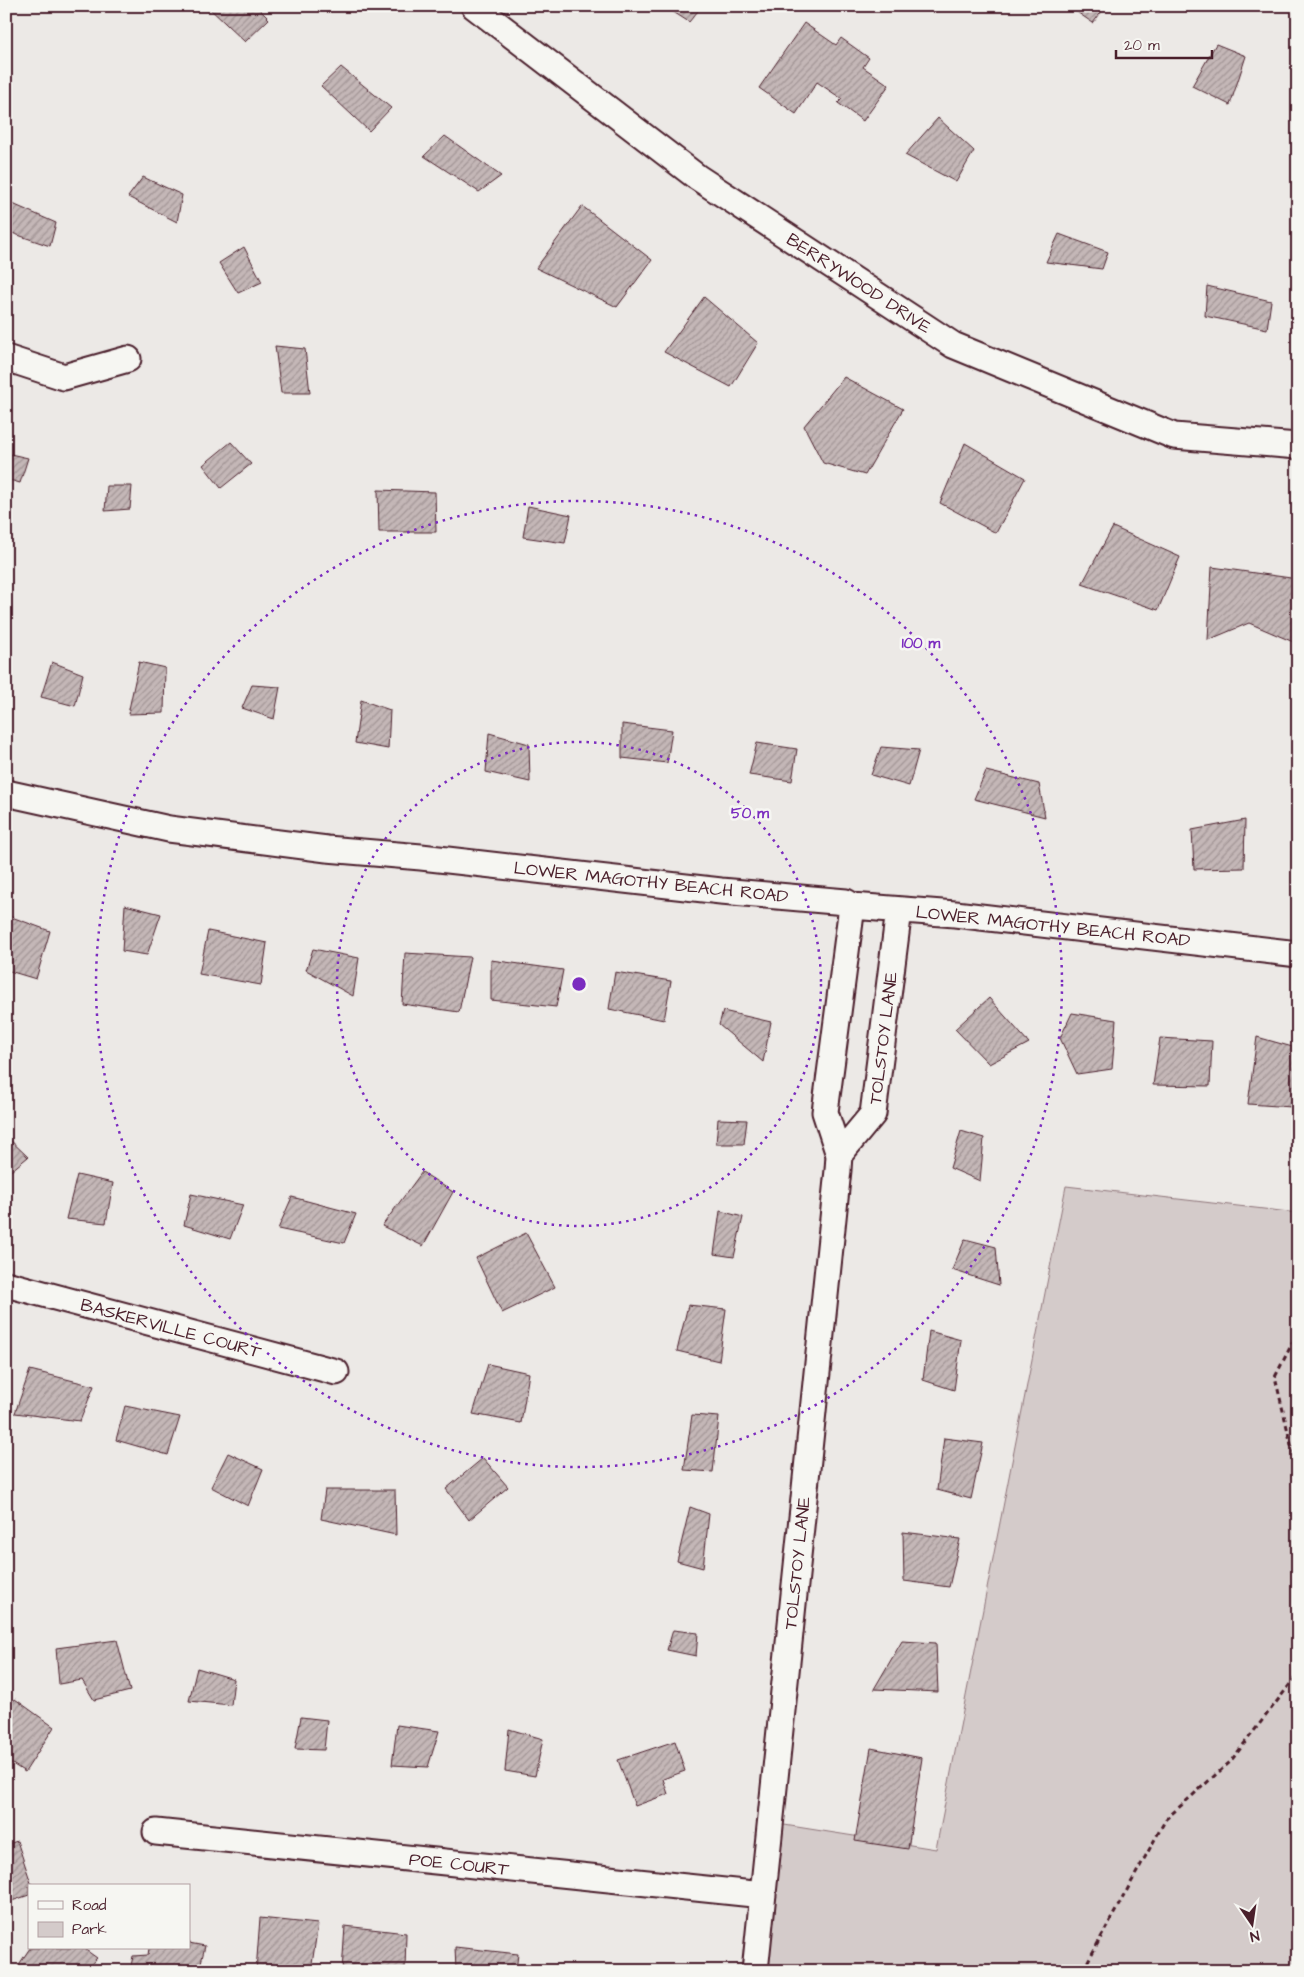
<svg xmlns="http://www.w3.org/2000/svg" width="1304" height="1977" viewBox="0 0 1304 1977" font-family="'Architects Daughter',sans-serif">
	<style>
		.green { fill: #d4cbca; stroke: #8f757a }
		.building { fill: url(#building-hatch); stroke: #4a1f2b }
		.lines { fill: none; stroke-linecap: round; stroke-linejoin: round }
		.minor-casing { stroke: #4a1f2b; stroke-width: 29 }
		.path { stroke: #4a1f2b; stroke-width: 3; stroke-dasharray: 5 4; stroke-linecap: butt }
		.minor { stroke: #f6f6f2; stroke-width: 25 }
		.ring { fill: none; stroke: #7b2cbf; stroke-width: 2.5; stroke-dasharray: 2.5 5 }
		.labels { text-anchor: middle; stroke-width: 5; stroke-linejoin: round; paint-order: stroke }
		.street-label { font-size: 18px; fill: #4a1f2b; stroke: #f6f6f2 }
		.centre { fill: #7b2cbf; stroke: #f6f6f2; stroke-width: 2.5 }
		.ring-label { font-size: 15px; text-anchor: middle; font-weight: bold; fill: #7b2cbf; stroke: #f6f6f2; stroke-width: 5; stroke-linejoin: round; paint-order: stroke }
	</style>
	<defs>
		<pattern id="building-hatch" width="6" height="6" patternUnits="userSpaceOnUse" patternTransform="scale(1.25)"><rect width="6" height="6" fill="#c4b7b7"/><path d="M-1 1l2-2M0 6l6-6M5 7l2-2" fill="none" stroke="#a19495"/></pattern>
	</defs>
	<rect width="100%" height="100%" fill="#ece9e6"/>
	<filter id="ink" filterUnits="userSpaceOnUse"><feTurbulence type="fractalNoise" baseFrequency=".02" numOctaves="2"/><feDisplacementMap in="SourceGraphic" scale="10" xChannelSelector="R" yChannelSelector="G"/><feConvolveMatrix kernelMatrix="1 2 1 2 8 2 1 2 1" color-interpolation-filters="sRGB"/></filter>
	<g filter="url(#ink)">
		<!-- green -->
		<path class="green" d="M1066,1186L1298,1213V1971H754L778,1824L936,1849Z"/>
		<!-- building -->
		<path class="building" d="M207,6H256L269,19L245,42Z
			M664,6H702L689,22Z
			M1068,6H1106L1093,23Z
			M804,23L836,45L841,38L869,58L863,67L889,85L863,121L838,103L842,99L817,82L796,114L759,88Z
			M1216,44L1246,56L1230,105L1192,86Z
			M341,67L391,108L369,131L321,86Z
			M938,118L974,151L956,182L905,155Z
			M445,136L501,176L479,192L424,156Z
			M143,177L182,195L177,222L128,197Z
			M6,201L56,223L50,246L6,231Z
			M582,206L652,260L617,307L536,268Z
			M1059,234L1108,252L1102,269L1046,262Z
			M244,247L262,282L238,293L219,263Z
			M1207,286L1271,301L1267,329L1205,316Z
			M704,297L758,343L731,387L664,352Z
			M275,346L305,349L310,393H281Z
			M844,377L903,409L865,475L823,463L804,426Z
			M231,442L251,464L221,488L203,465Z
			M965,443L1025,478L996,533L940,503Z
			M6,453L28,458L20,483L6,479Z
			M107,486H132L130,509L105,511Z
			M378,490L435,492L436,532H379Z
			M528,506L571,515L565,543L523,537Z
			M1113,527L1180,557L1158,610L1082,584Z
			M1212,567L1298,579V644L1249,623L1208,640Z
			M52,662L83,674L75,706L41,697Z
			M139,662L165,668L164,713L128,714Z
			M252,685L280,687L274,719L242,708Z
			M361,700L390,710L388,749L355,743Z
			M622,724L672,730L667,763L622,758Z
			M489,733L529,744L530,782L486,772Z
			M757,743L797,749L792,781L749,775Z
			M881,747L919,750L909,786L871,775Z
			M986,771L1039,784L1045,817L974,799Z
			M1245,820L1244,868L1194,869L1192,830Z
			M125,905L161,914L147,955L122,951Z
			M6,915L50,931L36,979L6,970Z
			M208,931L267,943L261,985L199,974Z
			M313,949L359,958L353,996L306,970Z
			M405,953L470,957L459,1012L402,1004Z
			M491,960L563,970L556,1007L491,1000Z
			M615,972L671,981L664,1020L609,1009Z
			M989,998L1029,1043L989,1064L955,1029Z
			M723,1011L771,1022L763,1062L719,1025Z
			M1072,1013L1116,1020L1112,1069L1077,1074L1060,1038Z
			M1257,1037L1296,1048L1292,1107L1248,1104Z
			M1160,1038L1212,1041L1210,1086L1153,1085Z
			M718,1119L747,1120L744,1144H716Z
			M961,1131L984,1138L980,1181L950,1168Z
			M6,1136L28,1157L6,1175Z
			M422,1172L453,1192L423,1246L382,1226Z
			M77,1175L113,1183L106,1223L66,1219Z
			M191,1194L243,1205L230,1239L184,1225Z
			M292,1197L356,1214L344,1243L278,1229Z
			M720,1211L743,1217L734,1257L714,1254Z
			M526,1233L555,1287L502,1313L476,1258Z
			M965,1239L996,1247L999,1285L952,1270Z
			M688,1305L726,1309L719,1361L677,1351Z
			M929,1331L961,1340L954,1390L923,1380Z
			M488,1364L529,1373L521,1423L473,1414Z
			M30,1370L94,1386L80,1421L15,1413Z
			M125,1406L180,1417L168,1455L116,1440Z
			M692,1415L719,1417L713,1472L684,1470Z
			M944,1438L983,1443L971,1499L937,1490Z
			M228,1453L263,1469L248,1506L211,1487Z
			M483,1458L508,1487L469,1520L446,1489Z
			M325,1490H395L396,1535L321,1519Z
			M690,1507L709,1514L703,1568L677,1561Z
			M903,1532L960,1539L949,1587L904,1581Z
			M673,1630L698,1633L696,1656L667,1650Z
			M117,1640L130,1691L94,1700L82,1680L59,1684L56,1648Z
			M902,1641L936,1643L938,1692L874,1689Z
			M197,1668L234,1679L231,1705L189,1701Z
			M15,1699L54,1727L25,1772L6,1760V1711Z
			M301,1717L327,1720L324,1750L295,1749Z
			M397,1725L439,1731L428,1767L392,1765Z
			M509,1729L543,1739L535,1776L505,1771Z
			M675,1741L685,1771L663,1779L668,1794L635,1806L618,1760Z
			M871,1748L922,1758L908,1849L855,1841Z
			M17,1841L32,1886H29V1895L6,1903V1845Z
			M260,1918L318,1924L311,1971H256Z
			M345,1926L406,1933L405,1971H342Z
			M189,1943L205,1946L199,1971H130L133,1956L148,1955L149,1948H189Z
			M455,1947L518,1954L516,1971H456Z
			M30,1948H83L97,1958L85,1971H24L18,1966Z"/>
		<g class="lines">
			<!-- minor casing -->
			<g class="minor-casing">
				<path id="minor" d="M474,6L697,177L953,345L1174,436L1298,446
					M6,358L64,377L128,359
					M6,793L169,829L327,849L421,857L721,891L846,902L852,906L955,914L1298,954
					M839,1155L873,1114L899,910
					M6,1284L336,1372
					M156,1832L763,1895
					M755,1971L838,1170L839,1155L825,1112L852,906"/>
			</g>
			<!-- path -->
			<path class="path" d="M1298,1332L1275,1377L1298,1474
				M1089,1971L1088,1961L1166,1819L1230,1762L1298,1674"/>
			<!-- minor -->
			<use href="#minor" class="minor"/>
		</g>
	</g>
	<!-- distance rings -->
	<g class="ring">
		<circle cx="579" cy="984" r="242"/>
		<circle cx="579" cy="984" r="483"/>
	</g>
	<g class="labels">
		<!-- street labels -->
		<g class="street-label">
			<text transform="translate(859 283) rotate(33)" y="6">BERRYWOOD DRIVE</text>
			<text transform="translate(651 882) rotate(6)" y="6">LOWER MAGOTHY BEACH ROAD</text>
			<text transform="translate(1053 926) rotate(6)" y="6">LOWER MAGOTHY BEACH ROAD</text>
			<text transform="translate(883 1038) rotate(-83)" y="6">TOLSTOY LANE</text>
			<text transform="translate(171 1328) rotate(15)" y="6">BASKERVILLE COURT</text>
			<text transform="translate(797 1563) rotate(-84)" y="6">TOLSTOY LANE</text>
			<text transform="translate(459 1864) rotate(6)" y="6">POE COURT</text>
		</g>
	</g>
	<circle cx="579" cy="984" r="8" class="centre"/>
	<g class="ring-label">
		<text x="921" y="648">100 m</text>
		<text x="750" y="818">50 m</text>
	</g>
	<!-- margin -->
	<rect width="1304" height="1977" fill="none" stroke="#f6f6f2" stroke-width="25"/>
	<rect x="12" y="12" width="1279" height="1952" fill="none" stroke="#4a1f2b" stroke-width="2" filter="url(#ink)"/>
	<!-- legend -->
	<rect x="28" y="1884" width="162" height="65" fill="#f6f6f2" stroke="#b1a0a2"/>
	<rect x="38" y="1901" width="25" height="8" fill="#f6f6f2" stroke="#b1a0a2"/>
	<text x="72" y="1910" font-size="15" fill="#4a1f2b">Road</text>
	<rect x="38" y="1922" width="25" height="15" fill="#d4cbca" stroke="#b1a0a2"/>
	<text x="72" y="1934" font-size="15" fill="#4a1f2b">Park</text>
	<!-- north arrow -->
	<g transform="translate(1252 1924) rotate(167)" stroke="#f6f6f2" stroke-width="4" paint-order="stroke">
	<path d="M0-4L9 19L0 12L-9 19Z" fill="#4a1f2b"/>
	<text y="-8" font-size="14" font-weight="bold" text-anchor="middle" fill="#4a1f2b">N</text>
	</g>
	<!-- scale -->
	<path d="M1116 50v8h96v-8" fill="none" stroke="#4a1f2b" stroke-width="2.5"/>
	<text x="1124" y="50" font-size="15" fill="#4a1f2b" stroke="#f6f6f2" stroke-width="4" paint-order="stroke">20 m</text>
</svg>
